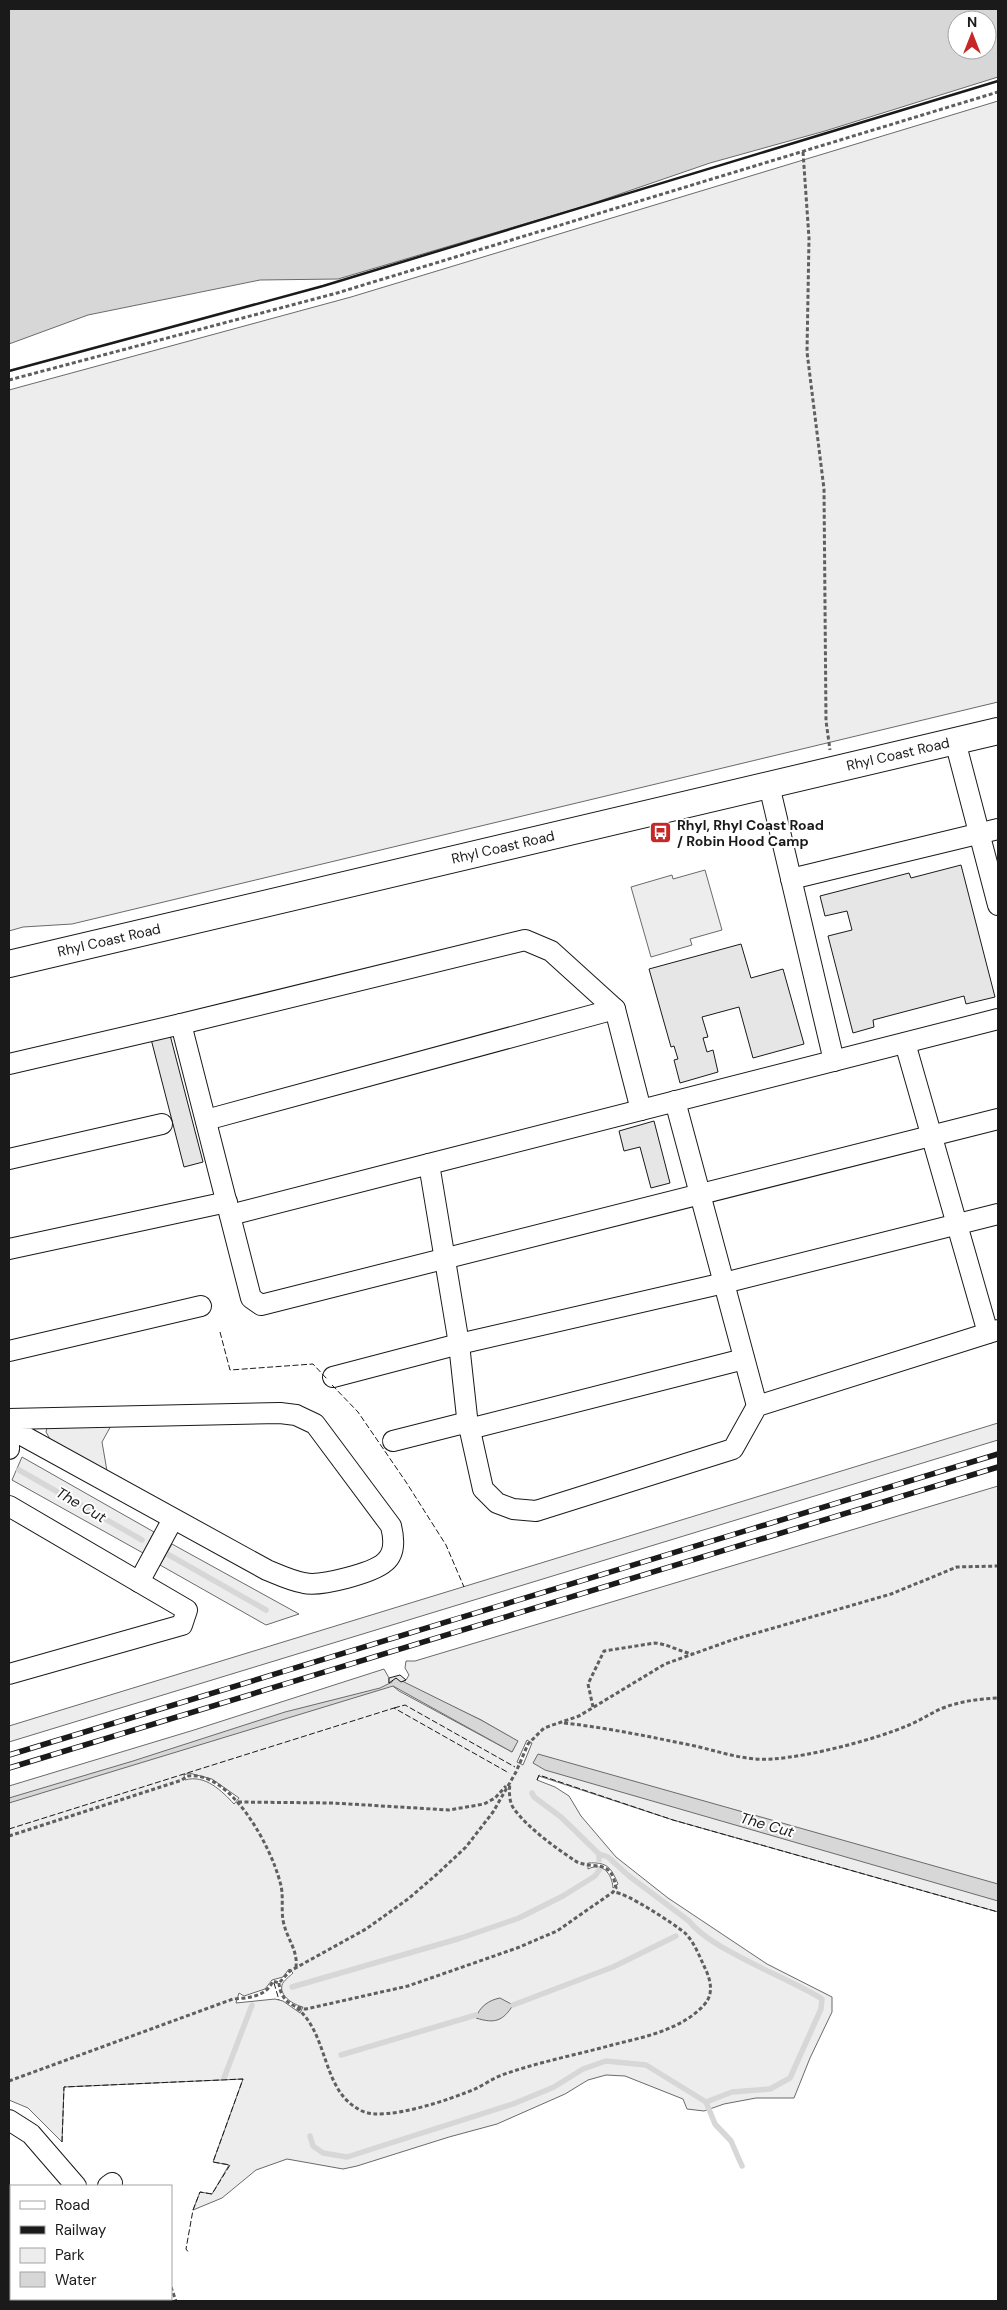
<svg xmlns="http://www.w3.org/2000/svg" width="1007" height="2310" font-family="'DM Sans',sans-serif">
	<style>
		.green { fill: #ededed; stroke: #6a6a6a; fill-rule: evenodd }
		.water { fill: #d7d7d7; stroke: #6a6a6a; fill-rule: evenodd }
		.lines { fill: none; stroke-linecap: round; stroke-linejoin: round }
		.stream { stroke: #d7d7d7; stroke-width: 5.5 }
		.building { fill: #e6e6e6; stroke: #1a1a1a }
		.minor-casing { stroke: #1a1a1a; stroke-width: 22 }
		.major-casing { stroke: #1a1a1a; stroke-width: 28 }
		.path { stroke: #5f5f5f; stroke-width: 3; stroke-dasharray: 4 2.5; stroke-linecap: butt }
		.minor { stroke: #fff; stroke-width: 20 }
		.major { stroke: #fff; stroke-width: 26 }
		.rail-casing { stroke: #1a1a1a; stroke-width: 5.5 }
		.rail { stroke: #fff; stroke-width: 4; stroke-dasharray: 11; stroke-linecap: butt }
		.fence { stroke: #1a1a1a; stroke-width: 1; stroke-dasharray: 6 2.5; stroke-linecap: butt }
		.wall { stroke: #1a1a1a; stroke-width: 2.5 }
		.labels { text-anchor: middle; stroke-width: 4; stroke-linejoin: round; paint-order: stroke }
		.street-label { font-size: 14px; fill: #1a1a1a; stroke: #fff }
		.poi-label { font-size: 14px; font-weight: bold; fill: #1a1a1a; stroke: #fff; text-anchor: start }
		.water-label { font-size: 15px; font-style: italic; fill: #1a1a1a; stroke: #fff }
	</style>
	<rect width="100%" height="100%" fill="#fff"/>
	<!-- green -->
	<g class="green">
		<path d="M 998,101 L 998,702 L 72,924 L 23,927 L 9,931 L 9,390 L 351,297 Z"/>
		<path d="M 705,870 L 722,930 L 690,939 L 692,945 L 651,957 L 631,887 L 672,875 L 673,879 Z"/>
		<path d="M 113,1422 L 102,1442 L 107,1471 L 50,1439 L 46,1432 L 48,1424 Z"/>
		<path d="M 998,1423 L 998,1440 L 9,1742 L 9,1726 Z"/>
		<path d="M 22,1457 L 154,1532 L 143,1553 L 12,1480 Z"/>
		<path d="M 998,1486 L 998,1912 L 673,1820 L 539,1776 L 537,1780 L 555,1787 L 569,1796 L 581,1816 L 616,1857 L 668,1898 L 767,1964 L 832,1997 L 832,2012 L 810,2058 L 794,2098 L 756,2098 L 724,2104 L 704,2111 L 687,2109 L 683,2099 L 625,2076 L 606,2075 L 588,2080 L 565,2094 L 497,2124 L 449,2137 L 357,2166 L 343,2169 L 287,2159 L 256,2170 L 222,2198 L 193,2210 L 200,2192 L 212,2194 L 229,2165 L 213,2162 L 243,2079 L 64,2087 L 62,2142 L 28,2108 L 9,2100 L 9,1786 L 194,1730 L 384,1669 L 389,1678 L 389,1683 L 399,1691 L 512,1752 L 517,1741 L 481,1720 L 401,1682 L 406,1680 L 409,1675 L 405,1668 L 406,1661 L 415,1661 ZM 527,1740 L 532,1743 L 523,1765 L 517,1762 ZM 189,1773 L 212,1779 L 239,1798 L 234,1804 C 222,1791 205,1774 185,1780 L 184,1775 ZM 588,1863 C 607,1862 611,1867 618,1884 L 613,1888 C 612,1873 602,1862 588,1869 ZM 289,1969 L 293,1973 C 290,1976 283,1981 282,1985 C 279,1996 294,2005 303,2007 L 300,2013 L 283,2001 L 275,1999 L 236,2003 L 239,1993 L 244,1996 L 265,1989 L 272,1980 L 283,1977 Z"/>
		<path d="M 172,1544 L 299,1614 L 266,1625 L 160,1565 Z"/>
	</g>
	<!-- water -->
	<g class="water">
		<path d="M 9,9 L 998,9 L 998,77 L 825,131 L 710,163 L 585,206 L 338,279 L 260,280 L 88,315 L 9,344 ZM 957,20 L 987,20 L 987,50 L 957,50 Z"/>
		<path d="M 396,1678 L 481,1720 L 518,1741 L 512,1752 L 393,1686 L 9,1803 L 9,1798 L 133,1761 L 285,1712 L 380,1688 L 392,1682 L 393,1679 Z"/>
		<path d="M 538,1754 L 998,1884 L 998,1901 L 545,1770 L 533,1763 Z"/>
		<path d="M 500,1998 L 513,2005 C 503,2021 495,2024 476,2018 C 479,2007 489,2000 500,1998 Z"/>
	</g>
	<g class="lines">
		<!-- stream -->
		<g class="stream">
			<path d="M 19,1470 L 142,1540"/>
			<path d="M 169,1555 L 266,1610"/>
			<path d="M 532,1793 L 534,1797 L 561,1817 L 599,1854 L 599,1860"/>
			<path d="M 292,1987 L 461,1938 L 519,1918 L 563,1896 L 595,1876 L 600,1869"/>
			<path d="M 513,2005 L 613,1967 L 676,1936"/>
			<path d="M 341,2055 L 476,2015"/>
			<path d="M 224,2078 L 252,2005"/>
			<path d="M 706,2102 L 715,2124 L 731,2141 L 742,2166"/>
			<path d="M 310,2136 L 313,2146 L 323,2153 L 347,2157 L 513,2104 L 554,2087 L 583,2069 L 606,2061 L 646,2065 L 706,2102 L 732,2092 L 770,2089 L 790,2078 L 821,2009 L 822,1999 C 789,1978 711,1950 689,1921 L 629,1876 L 608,1857 L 599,1854"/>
		</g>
	</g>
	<!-- building -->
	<g class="building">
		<path d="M 961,865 L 995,997 L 966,1004 L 964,996 L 873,1020 L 874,1027 L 853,1033 L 828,936 L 852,930 L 847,911 L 825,916 L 820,896 L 909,873 L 911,878 Z"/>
		<path d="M 741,944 L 751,978 L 783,969 L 804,1044 L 753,1058 L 739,1007 L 702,1017 L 708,1037 L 703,1038 L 707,1052 L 713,1050 L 718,1072 L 680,1083 L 674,1060 L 678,1059 L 674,1046 L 671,1047 L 649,969 Z"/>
		<path d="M 170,1035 L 203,1162 L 184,1167 L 151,1039 Z"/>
		<path d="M 654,1121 L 670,1183 L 651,1188 L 640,1147 L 624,1151 L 619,1131 Z"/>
		<path d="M 400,1675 L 406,1680 L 401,1682 L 396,1678 L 389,1683 L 389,1678 Z"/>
	</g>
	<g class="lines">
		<defs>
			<g id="minor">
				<path d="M 955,741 L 998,905"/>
				<path d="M 769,785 L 834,1061"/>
				<path d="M 791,879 L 998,829"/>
				<path d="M 998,1019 L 429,1164 L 459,1344 L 467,1417 L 483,1489 L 497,1503 L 513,1509 L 536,1511 L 733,1449 L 757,1406 L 998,1330"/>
				<path d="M 181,1024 L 251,1298 L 261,1305 L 998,1119"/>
				<path d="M 905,1043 L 988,1333"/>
				<path d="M 9,1064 L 181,1024 L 525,940 L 551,951 L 615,1009 L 641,1110"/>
				<path d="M 675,1101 L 757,1406"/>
				<path d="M 206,1120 L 615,1009"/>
				<path d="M 9,1159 L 162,1124"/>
				<path d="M 230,1215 L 429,1164"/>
				<path d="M 9,1249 L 227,1202"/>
				<path d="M 9,1351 L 201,1306"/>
				<path d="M 333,1377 L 459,1344 L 724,1283 L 998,1214"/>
				<path d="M 9,1419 L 280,1413 L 296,1415 L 315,1424 L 391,1526 C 394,1538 396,1553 385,1562 C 373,1573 320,1587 304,1583 C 292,1581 279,1575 267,1570 L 9,1428"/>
				<path d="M 469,1429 L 744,1359"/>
				<path d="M 9,1437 L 9,1449"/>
				<path d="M 393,1441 L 468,1422"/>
				<path d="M 9,1506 L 187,1610 L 182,1625 L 9,1674"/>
				<path d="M 139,1582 L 173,1519"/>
				<path d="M 9,2120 L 31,2134 L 76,2186"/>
				<path d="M 108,2186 L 112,2183"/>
				<path d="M 65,2301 L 66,2299"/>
			</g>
			<path id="major" d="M 9,964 L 998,731"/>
		</defs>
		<!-- minor casing -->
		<use href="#minor" class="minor-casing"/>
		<!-- major casing -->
		<use href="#major" class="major-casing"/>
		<!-- path -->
		<g class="path">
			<path d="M 803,152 L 809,238 L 807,352 L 824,489 L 826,721 L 830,750"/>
			<path d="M 9,380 L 337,293 L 998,92"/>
			<path d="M 593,1707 L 588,1684 L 604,1651 L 655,1643 C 667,1644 679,1651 692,1654"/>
			<path d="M 564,1723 C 609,1728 651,1737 695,1746 C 721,1752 745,1761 773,1759 C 811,1756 874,1740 909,1725 C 921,1720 931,1713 943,1708 C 961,1701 979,1699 998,1698"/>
			<path d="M 238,1802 L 333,1803 L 449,1810 L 484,1804 L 495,1798 L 506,1786"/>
			<path d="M 9,1836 L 182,1780 L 187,1776 C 231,1770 271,1847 280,1882 C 284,1894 281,1908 283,1920 C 286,1938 298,1949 296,1967"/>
			<path d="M 279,1983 C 280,1999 291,2007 306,2009 L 408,1986 L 517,1948 L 557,1931 L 613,1892 L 616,1888 C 611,1858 596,1870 577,1862 C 556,1848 530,1830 514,1809 C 509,1802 509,1792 510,1783"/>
			<path d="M 297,2008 C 330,2036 321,2092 362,2111 C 386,2122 451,2099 475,2089 C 484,2085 493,2078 502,2075 C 538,2062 576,2055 612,2045 C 644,2037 681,2030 704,2005 C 715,1993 710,1978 704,1966 C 699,1955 694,1942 685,1933 C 674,1924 626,1892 613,1892"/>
			<path d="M 9,2081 L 233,1999 C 248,1998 266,1997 273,1981 L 279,1983 L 290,1971 L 366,1929 L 408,1899 L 436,1875 L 466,1847 L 493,1812 L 516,1772 L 528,1744 L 544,1728 L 579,1716 L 665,1664 L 732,1640 L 891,1594 L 957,1567 L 998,1566"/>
			<path d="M 171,2287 L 176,2301"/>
		</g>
		<!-- minor -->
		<use href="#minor" class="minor"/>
		<!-- major -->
		<use href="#major" class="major"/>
		<defs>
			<g id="rail">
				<path d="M 9,1755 L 998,1454"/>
				<path d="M 9,1768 L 998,1467"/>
			</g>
		</defs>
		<!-- rail casing -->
		<use href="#rail" class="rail-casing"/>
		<!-- rail -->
		<use href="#rail" class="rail"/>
		<!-- fence -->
		<g class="fence">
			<path d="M 220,1332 L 230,1370 L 313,1364 L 327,1379"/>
			<path d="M 332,1385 L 358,1412 L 406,1482 L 446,1545 L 464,1587"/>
			<path d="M 394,1708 L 405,1705 L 515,1767"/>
			<path d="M 537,1780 L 539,1775 L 673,1820 L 998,1912"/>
			<path d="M 9,1829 L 394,1708 L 509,1773"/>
			<path d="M 274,1983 L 279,2000"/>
			<path d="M 62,2142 L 64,2087 L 243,2079 L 213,2162 L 230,2165 L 212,2194 L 200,2192 L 193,2210 L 186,2249 L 189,2253"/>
		</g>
		<!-- wall -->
		<path class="wall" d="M 9,371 L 323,286 L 998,81"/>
	</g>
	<!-- icons -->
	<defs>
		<symbol id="bus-square" viewBox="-11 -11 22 22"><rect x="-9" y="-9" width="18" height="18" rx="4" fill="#c62828" stroke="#fff"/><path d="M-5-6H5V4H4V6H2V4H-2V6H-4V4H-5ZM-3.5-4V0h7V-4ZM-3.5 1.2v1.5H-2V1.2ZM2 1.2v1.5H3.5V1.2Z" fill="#fff"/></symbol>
	</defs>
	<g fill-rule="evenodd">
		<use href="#bus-square" x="648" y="820" width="25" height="25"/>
	</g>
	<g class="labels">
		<!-- street labels -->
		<g class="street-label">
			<text transform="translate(898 754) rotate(-13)" y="5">Rhyl Coast Road</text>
			<text transform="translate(503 847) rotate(-13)" y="5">Rhyl Coast Road</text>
			<text transform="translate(109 940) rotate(-13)" y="5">Rhyl Coast Road</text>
		</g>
		<!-- poi labels -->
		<g class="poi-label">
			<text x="677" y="830">Rhyl, Rhyl Coast Road<tspan x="677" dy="16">/ Robin Hood Camp</tspan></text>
		</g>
		<!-- water labels -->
		<g class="water-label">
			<text transform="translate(81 1505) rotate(30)" y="5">The Cut</text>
			<text transform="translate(767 1825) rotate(16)" y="5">The Cut</text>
		</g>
	</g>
	<!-- border -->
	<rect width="1007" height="2310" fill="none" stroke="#1a1a1a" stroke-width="20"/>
	<!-- legend -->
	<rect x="10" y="2185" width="162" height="115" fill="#ffffff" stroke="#a3a3a3"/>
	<rect x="20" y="2201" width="25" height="8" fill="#ffffff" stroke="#a3a3a3"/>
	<text x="55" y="2210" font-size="15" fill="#1a1a1a">Road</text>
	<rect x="20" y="2226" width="25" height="8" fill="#1a1a1a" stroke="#a3a3a3"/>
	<text x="55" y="2235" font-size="15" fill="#1a1a1a">Railway</text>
	<rect x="20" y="2248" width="25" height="15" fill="#ededed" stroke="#a3a3a3"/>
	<text x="55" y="2260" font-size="15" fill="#1a1a1a">Park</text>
	<rect x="20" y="2272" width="25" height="15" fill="#d7d7d7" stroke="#a3a3a3"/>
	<text x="55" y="2285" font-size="15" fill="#1a1a1a">Water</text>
	<!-- north arrow -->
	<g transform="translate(972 35)"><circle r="24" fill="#ffffff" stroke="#a3a3a3"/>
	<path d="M0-4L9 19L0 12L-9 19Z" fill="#c62828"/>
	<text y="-8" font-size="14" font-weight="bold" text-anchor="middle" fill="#1a1a1a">N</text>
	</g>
</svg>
